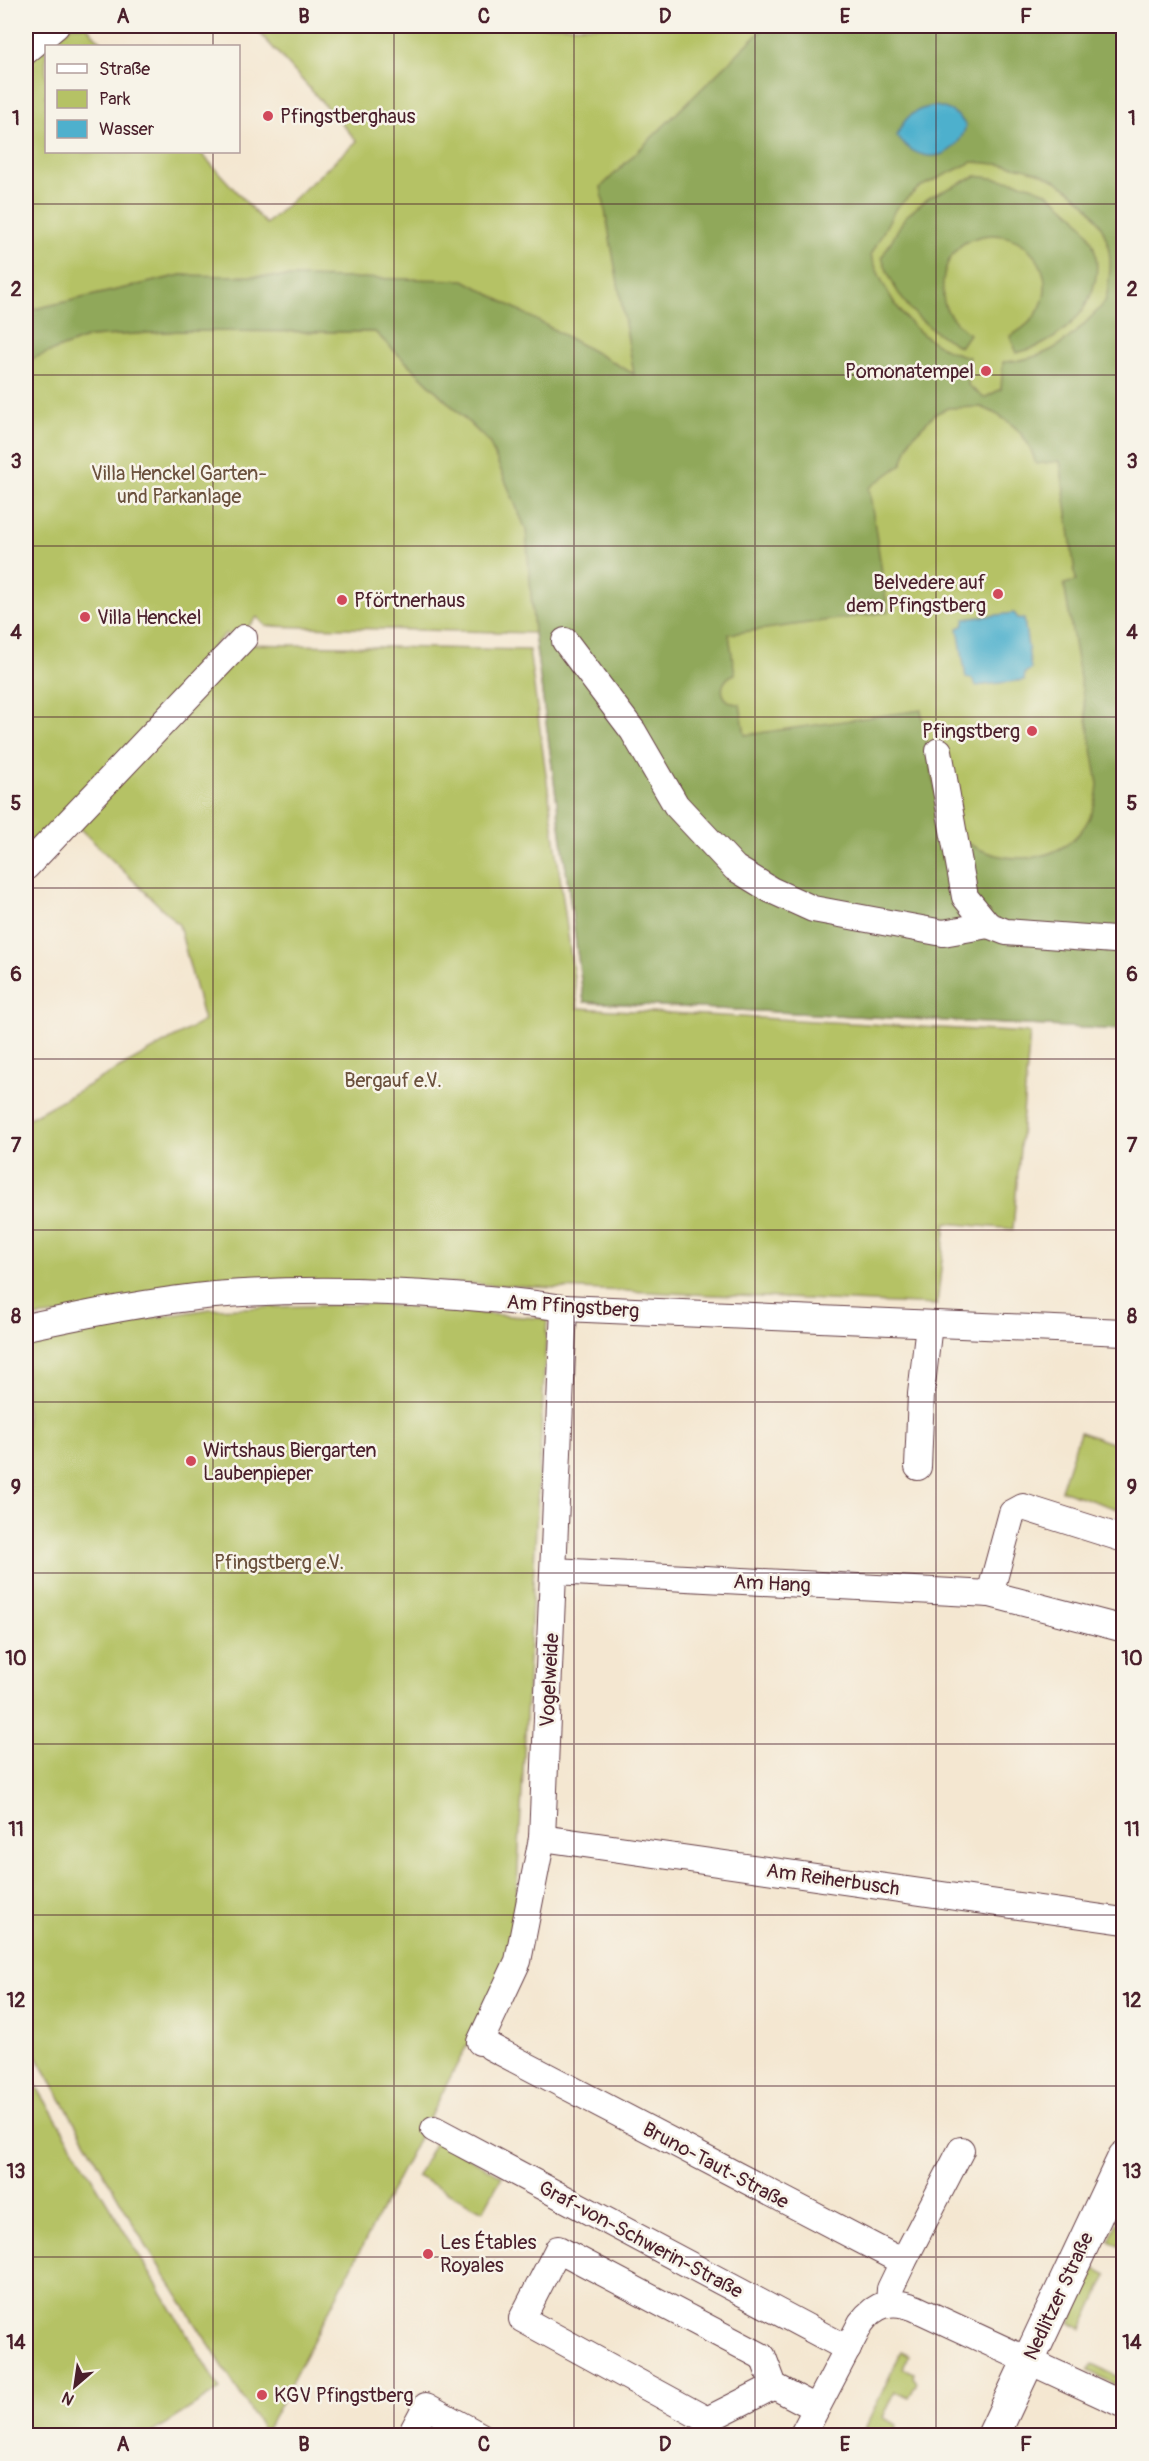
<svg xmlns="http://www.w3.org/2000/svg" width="1149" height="2461" font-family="Pangolin,sans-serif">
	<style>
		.green { fill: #b5c265; stroke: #807048; stroke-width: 1.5 }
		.forest { fill: #90a85a; stroke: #6d6442; stroke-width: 1.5; fill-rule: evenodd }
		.water { fill: #4eb0cd; stroke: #4c687c; stroke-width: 1.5 }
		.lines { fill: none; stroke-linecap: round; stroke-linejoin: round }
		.minor-casing { stroke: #643d44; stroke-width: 28 }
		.major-casing { stroke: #643d44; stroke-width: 34 }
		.minor { stroke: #fff; stroke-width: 26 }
		.major { stroke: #fff; stroke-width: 32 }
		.grid { fill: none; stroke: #4a1f2b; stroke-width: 1.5; stroke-opacity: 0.55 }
		.poi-dot { fill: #d1495b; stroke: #f7f3e8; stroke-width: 2 }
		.labels { text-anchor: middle; stroke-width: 5; stroke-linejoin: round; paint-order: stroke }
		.poi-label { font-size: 20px; fill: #4a1f2b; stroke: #f7f3e8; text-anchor: start }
		.park-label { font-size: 20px; fill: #6a503c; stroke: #f7f3e8 }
		.street-label { font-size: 20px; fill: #4a1f2b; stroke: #f7f3e8 }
		.neatline { fill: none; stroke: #4a1f2b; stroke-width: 2 }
		.grid-label { font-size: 20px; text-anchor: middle; font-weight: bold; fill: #4a1f2b }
	</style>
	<rect width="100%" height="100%" fill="#f7f3e8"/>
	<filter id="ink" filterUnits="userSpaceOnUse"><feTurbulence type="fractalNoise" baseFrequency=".0167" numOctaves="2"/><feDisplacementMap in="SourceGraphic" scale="12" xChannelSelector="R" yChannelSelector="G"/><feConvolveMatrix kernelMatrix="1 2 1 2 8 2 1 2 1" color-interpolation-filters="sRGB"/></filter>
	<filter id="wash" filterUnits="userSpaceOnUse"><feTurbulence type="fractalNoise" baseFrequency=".008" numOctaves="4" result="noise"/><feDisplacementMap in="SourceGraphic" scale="24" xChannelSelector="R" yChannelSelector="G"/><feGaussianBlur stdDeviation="1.35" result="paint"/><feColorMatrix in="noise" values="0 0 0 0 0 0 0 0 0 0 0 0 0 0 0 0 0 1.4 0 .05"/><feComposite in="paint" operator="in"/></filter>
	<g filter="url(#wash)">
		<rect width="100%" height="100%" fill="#f4e7d1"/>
		<!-- green -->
		<g class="green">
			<path d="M 72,26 L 86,26 L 105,46 L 46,46 L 46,152 L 200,152 L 266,224 L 357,141 L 258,31 L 265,26 L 1123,26 L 1123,1030 L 584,1002 L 534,633 L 266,626 L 257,617 L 235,641 L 226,633 L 206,654 L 213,662 L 26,856 L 26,361 L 89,337 L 179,331 L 375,332 L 489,442 L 634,374 L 181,275 L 26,311 L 26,64 Z"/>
			<path d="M 245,644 L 529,650 L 578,1008 L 1030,1033 L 1013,1229 L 946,1223 L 937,1305 L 382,1280 L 26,1318 L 26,1120 L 204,1021 L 179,925 L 74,823 Z"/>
			<path d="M 368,1304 L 547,1319 L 515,1924 L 502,1978 L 265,2433 L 145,2244 L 26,2038 L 26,1338 L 210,1309 Z"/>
			<path d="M 1080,1432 L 1123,1447 L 1123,1511 L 1061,1490 Z"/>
			<path d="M 26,2069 L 220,2389 L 148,2435 L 26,2435 Z"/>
			<path d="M 436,2140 L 502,2176 L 483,2211 L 417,2176 Z"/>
			<path d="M 1123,2209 L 1123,2240 L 1121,2246 L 1109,2241 Z"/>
			<path d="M 1095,2269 L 1107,2275 L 1082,2329 L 1070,2323 Z"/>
			<path d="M 901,2352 L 909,2356 L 904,2368 L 914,2373 L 913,2377 L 917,2382 L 909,2398 L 895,2392 L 883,2418 L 897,2425 L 892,2435 L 862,2435 Z"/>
			<path d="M 1092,2364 L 1123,2379 L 1123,2388 L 1088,2371 Z"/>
		</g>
		<!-- forest -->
		<g class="forest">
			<path d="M 766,26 L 1123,26 L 1124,28 L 1123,1030 L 584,1002 L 534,633 L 526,530 L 489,442 L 375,332 L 179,331 L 89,337 L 26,361 L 26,311 L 181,275 L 464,280 L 634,374 L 601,187 ZM 972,162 C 998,164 1028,165 1052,179 C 1090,199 1116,234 1109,279 C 1108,285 1108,295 1105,301 C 1102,307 1095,313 1090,318 C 1064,346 1042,360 1003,362 L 1001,389 L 984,398 L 968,385 L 969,357 C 918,345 888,302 871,255 L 896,208 L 920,187 ZM 981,407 C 1009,418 1028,434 1036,464 L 1060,461 L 1076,581 L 1064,584 L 1098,784 C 1092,871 990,879 941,820 L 921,710 L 745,735 L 740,704 C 719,704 716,681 735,674 L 729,634 L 888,612 L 869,488 L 902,464 L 911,438 L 935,414 L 948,408 Z"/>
			<path d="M 976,176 C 999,179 1022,181 1043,191 C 1051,194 1059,202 1065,207 C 1119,250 1099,315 1043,344 C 1035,349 1025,350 1017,353 L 1010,336 C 1083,298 1029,210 966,242 C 955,248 946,263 944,275 C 939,305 947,316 969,334 L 960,347 C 920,325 896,301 882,257 L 905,217 L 930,197 Z"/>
		</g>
		<!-- water -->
		<g class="water">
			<path d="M 935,106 C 950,109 958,113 966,126 C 955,162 919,166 897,136 C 904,116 915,109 935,106 Z"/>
			<path d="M 1014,613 L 1018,618 L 1024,619 L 1031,669 L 1025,673 L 1024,680 L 976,686 L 972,679 L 966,678 L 958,628 L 963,626 L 965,619 Z"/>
		</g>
	</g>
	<g filter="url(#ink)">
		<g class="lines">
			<defs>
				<g id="minor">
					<path d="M 26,51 L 56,26"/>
					<path d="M 565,641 L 633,731 L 676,805 L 735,868 L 771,890 L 813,909 L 943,933 L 988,925"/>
					<path d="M 939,751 L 965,897 L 988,925 L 1006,932 L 1114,940 L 1124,937"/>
					<path d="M 26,867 L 244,638"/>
					<path d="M 26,1327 C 87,1314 151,1301 214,1295 C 325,1286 453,1292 564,1308 L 1124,1332"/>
					<path d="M 918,1467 L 921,1394 L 929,1324"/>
					<path d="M 554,1571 L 990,1594 L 1124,1629"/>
					<path d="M 990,1594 L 1012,1513 L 1023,1507 L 1124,1539"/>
					<path d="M 542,1838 L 1124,1921"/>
					<path d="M 480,2042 L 518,1961 L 542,1838 L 564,1308"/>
					<path d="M 491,2047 L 903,2262 L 890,2289 L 889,2303"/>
					<path d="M 434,2129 L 848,2349"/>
					<path d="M 903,2262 L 961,2150"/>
					<path d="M 774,2386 L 707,2420 L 522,2319 L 558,2249 L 763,2357 L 774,2386 L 816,2408"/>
					<path d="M 410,2436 L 426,2406 L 481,2436"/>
					<path d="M 802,2436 L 861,2323 C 876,2303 892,2299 915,2308 L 1124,2405"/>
				</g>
				<path id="major" d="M 993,2436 L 1124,2157"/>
			</defs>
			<!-- minor casing -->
			<use href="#minor" class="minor-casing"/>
			<!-- major casing -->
			<use href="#major" class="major-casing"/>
			<!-- minor -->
			<use href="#minor" class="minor"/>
			<!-- major -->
			<use href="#major" class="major"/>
		</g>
	</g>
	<!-- grid -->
	<path class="grid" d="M 213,26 L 213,46M 394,26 L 394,2436M 574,26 L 574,2436M 755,26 L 755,2436M 936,26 L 936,2436M 213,152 L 213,2436M 26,204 L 1124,204M 26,375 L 1124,375M 26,546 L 1124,546M 26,717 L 1124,717M 26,888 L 1124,888M 26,1059 L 1124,1059M 26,1230 L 1124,1230M 26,1402 L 1124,1402M 26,1573 L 1124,1573M 26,1744 L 1124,1744M 26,1915 L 1124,1915M 26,2086 L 1124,2086M 26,2257 L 1124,2257"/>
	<!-- markers -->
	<g class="poi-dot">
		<circle cx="268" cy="116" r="6"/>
		<circle cx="986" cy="371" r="6"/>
		<circle cx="998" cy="594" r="6"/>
		<circle cx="342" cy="600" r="6"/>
		<circle cx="85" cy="617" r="6"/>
		<circle cx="1032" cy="731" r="6"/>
		<circle cx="191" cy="1461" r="6"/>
		<circle cx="428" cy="2254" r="6"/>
		<circle cx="262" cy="2395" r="6"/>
	</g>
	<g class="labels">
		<!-- poi labels -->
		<g class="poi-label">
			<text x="280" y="123">Pfingstberghaus</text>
			<text x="974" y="378" text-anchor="end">Pomonatempel</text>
			<text x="986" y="589" text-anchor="end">Belvedere auf<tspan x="986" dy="23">dem Pfingstberg</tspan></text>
			<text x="354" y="607">Pförtnerhaus</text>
			<text x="97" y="624">Villa Henckel</text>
			<text x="1020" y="738" text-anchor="end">Pfingstberg</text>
			<text x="203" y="1457">Wirtshaus Biergarten<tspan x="203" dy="23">Laubenpieper</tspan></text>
			<text x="440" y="2249">Les Étables<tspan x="440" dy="23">Royales</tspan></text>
			<text x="274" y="2402">KGV Pfingstberg</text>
		</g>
		<!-- park labels -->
		<g class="park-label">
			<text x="179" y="480">Villa Henckel Garten-<tspan x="179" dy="23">und Parkanlage</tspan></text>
			<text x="393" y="1087">Bergauf e.V.</text>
			<text x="279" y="1569">Pfingstberg e.V.</text>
		</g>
		<!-- street labels -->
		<g class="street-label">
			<text transform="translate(573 1306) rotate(4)" y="7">Am Pfingstberg</text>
			<text transform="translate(772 1583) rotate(3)" y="7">Am Hang</text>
			<text transform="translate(549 1680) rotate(-87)" y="7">Vogelweide</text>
			<text transform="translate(833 1879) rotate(8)" y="7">Am Reiherbusch</text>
			<text transform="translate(716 2165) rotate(28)" y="7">Bruno-Taut-Straße</text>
			<text transform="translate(641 2239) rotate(28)" y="7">Graf-von-Schwerin-Straße</text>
			<text transform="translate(1058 2296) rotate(-65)" y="7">Nedlitzer Straße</text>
		</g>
	</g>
	<!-- margin -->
	<rect width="1149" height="2461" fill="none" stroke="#f7f3e8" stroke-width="66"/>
	<!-- legend -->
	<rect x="45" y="45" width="195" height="108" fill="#f7f3e8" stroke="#b29e9c" stroke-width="1.5"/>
	<rect x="57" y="64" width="30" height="9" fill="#ffffff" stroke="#b29e9c" stroke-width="1.5"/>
	<text x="99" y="75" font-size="18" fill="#4a1f2b">Straße</text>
	<rect x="57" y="90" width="30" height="18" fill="#b5c265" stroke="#b29e9c" stroke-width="1.5"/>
	<text x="99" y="105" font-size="18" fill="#4a1f2b">Park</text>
	<rect x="57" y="120" width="30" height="18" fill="#4eb0cd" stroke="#b29e9c" stroke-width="1.5"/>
	<text x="99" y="135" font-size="18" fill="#4a1f2b">Wasser</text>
	<!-- north arrow -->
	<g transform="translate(75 2386) rotate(209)" stroke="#f7f3e8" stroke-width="4.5" paint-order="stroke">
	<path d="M0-4.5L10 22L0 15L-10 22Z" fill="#4a1f2b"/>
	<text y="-9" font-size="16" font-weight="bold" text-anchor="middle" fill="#4a1f2b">N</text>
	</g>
	<rect x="33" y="33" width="1083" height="2395" class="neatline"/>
	<g class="grid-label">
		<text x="123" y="23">A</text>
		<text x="304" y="23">B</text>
		<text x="484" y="23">C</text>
		<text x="665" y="23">D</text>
		<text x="845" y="23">E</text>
		<text x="1026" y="23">F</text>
		<text x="16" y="125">1</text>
		<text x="1132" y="125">1</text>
		<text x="16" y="296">2</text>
		<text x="1132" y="296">2</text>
		<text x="16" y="468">3</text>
		<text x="1132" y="468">3</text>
		<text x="16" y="639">4</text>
		<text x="1132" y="639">4</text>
		<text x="16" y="810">5</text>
		<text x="1132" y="810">5</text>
		<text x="16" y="981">6</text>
		<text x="1132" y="981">6</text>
		<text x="16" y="1152">7</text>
		<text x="1132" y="1152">7</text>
		<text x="16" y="1323">8</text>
		<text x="1132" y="1323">8</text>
		<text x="16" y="1494">9</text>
		<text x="1132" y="1494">9</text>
		<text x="16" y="1665">10</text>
		<text x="1132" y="1665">10</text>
		<text x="16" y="1836">11</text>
		<text x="1132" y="1836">11</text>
		<text x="16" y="2007">12</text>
		<text x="1132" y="2007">12</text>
		<text x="16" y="2178">13</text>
		<text x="1132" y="2178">13</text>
		<text x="16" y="2349">14</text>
		<text x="1132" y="2349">14</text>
		<text x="123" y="2451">A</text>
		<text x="304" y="2451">B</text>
		<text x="484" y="2451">C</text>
		<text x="665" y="2451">D</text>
		<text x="845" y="2451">E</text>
		<text x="1026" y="2451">F</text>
	</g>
</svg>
